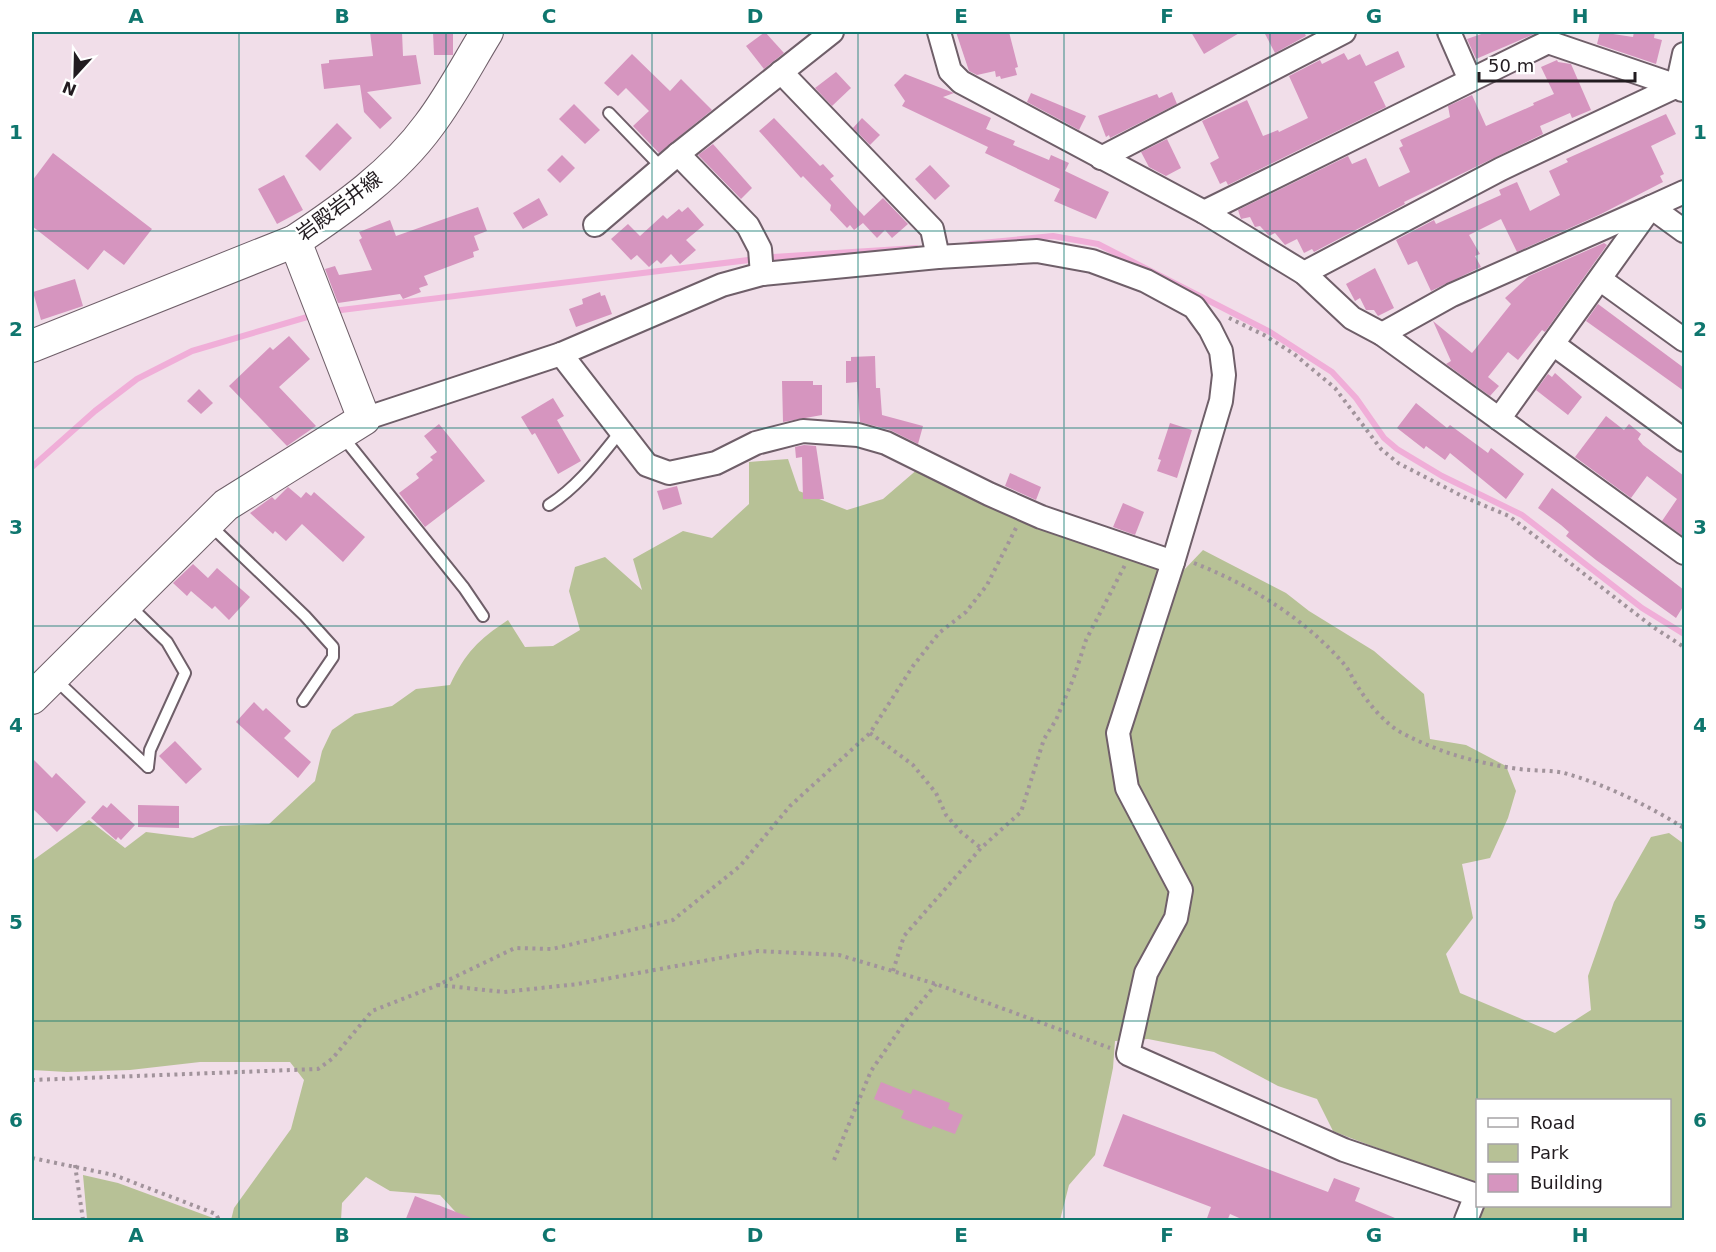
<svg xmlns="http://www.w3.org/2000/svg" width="1716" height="1252" font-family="'DejaVu Sans','Noto Sans JP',sans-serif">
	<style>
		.green { fill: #b7c196 }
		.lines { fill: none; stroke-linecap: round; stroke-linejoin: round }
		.stream { stroke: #f0aed8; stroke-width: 6 }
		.building { fill: #d695bf }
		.lane-casing { stroke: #6f5f69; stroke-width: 14 }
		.street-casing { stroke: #6f5f69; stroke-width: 26 }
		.secondary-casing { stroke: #6f5f69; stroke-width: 34 }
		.path { stroke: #a1939b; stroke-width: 4; stroke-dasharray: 3 4.5; stroke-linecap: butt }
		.lane { stroke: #fff; stroke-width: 10 }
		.street { stroke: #fff; stroke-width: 22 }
		.secondary { stroke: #fff; stroke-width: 32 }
		.grid { fill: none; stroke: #0f766e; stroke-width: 1.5; stroke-opacity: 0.55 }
		.labels { text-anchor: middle; stroke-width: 4.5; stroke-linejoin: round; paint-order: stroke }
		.street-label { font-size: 20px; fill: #221c20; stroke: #fff }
		.neatline { fill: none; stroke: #0f766e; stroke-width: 2 }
		.grid-label { font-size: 20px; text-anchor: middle; font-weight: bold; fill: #0f766e }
	</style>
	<rect width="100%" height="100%" fill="#f1dee9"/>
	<!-- green -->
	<g class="green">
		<path d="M 788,459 L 799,491 L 847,510 L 883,499 L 919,468 L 1122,550 L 1183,571 L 1203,550 L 1286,593 L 1309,611 L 1374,651 L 1424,694 L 1430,739 L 1466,745 L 1506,766 L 1516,791 L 1508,818 L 1490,858 L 1462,864 L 1473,918 L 1446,954 L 1460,993 L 1555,1033 L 1591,1010 L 1588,976 L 1614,902 L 1651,837 L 1669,833 L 1684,844 L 1684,1220 L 1477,1220 L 1484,1206 L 1670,1206 L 1670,1100 L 1478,1100 L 1477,1191 C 1432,1165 1382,1151 1333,1131 L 1317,1099 L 1278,1086 L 1214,1052 L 1148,1039 L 1115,1041 L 1113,1068 L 1095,1155 L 1069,1185 L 1060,1220 L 463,1220 L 440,1195 L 390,1191 L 366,1177 L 342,1203 L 341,1220 L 231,1220 L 234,1208 L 291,1129 L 304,1080 L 290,1062 L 200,1062 L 130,1070 L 67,1072 L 32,1070 L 32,861 L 89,820 L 125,848 L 146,832 L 193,838 L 220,826 L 269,824 L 315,781 L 322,751 L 332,730 L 355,714 L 392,706 L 416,689 L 450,685 C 466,652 478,640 508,620 L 525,647 L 553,646 L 580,630 L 569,591 L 575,567 L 605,557 L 642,590 L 633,559 L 683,531 L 712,538 L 749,504 L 749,462 Z"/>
		<path d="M 83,1175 L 118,1183 L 213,1218 L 87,1219 Z"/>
	</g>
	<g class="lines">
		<!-- stream -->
		<g class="stream">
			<path d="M 971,244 L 1053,236 L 1098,244 L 1270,332 L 1332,372 L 1356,398 L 1384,438 L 1397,449 L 1442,476 L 1522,515 L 1642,608 L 1684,634"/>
			<path d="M 333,311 L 773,257 L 916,248"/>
			<path d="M 32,467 L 95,411 L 137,379 L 192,351 L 314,315"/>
		</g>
	</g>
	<!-- building -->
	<g class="building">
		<path d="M 370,32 L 402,32 L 403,56 L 416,55 L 421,84 L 367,92 L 392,118 L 380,129 L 364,112 L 360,85 L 324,89 L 321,64 L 329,63 L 329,60 L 373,56 Z"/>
		<path d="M 433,32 L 453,32 L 453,55 L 434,55 Z"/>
		<path d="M 765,32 L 784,53 L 764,69 L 746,46 Z"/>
		<path d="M 956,32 L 1009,32 L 1018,67 L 1015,68 L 1017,75 L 1001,79 L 1000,76 L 996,77 L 995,71 L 977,75 L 969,71 Z"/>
		<path d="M 1191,32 L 1241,32 L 1204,54 Z"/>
		<path d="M 1264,32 L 1304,32 L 1306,36 L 1275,53 Z"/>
		<path d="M 1487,32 L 1539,32 L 1476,59 L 1467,39 Z"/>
		<path d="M 1600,32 L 1633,37 L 1634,32 L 1655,32 L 1654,38 L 1662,40 L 1656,64 L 1597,44 Z"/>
		<path d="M 1398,51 L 1405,67 L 1374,82 L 1386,107 L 1228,185 L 1226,181 L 1220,184 L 1210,163 L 1219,158 L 1202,121 L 1247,100 L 1263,136 L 1278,130 L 1279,132 L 1308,118 L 1289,76 L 1320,60 L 1322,64 L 1344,53 L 1348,60 L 1360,54 L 1366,66 Z"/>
		<path d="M 632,54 L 670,91 L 681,79 L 712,110 L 659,153 L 633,126 L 649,111 L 626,88 L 618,96 L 604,83 Z"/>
		<path d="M 1557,60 L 1558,62 L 1571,64 L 1591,110 L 1572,118 L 1570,113 L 1540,126 L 1543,134 L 1404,202 L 1405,204 L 1314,252 L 1312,249 L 1304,253 L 1297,239 L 1285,245 L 1275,233 L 1269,236 L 1260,226 L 1255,227 L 1250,217 L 1241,219 L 1238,210 L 1348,156 L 1352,164 L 1366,158 L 1379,187 L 1410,172 L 1399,148 L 1403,146 L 1400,140 L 1450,117 L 1448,106 L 1472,95 L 1486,126 L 1534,105 L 1533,103 L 1554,94 L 1541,67 Z"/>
		<path d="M 836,72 L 851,88 L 832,106 L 815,88 Z"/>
		<path d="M 905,74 L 954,93 L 943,97 L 991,118 L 986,129 L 1015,141 L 1013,145 L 1049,160 L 1051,155 L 1069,163 L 1065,171 L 1109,192 L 1096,219 L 1054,201 L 1060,189 L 985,153 L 988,147 L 902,106 L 905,101 L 894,85 Z"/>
		<path d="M 1172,92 L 1177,104 L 1110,138 L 1109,135 L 1106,137 L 1098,116 L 1157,94 L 1159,98 Z"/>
		<path d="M 1031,93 L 1086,116 L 1079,130 L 1027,102 Z"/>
		<path d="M 574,104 L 600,130 L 585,144 L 559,119 Z"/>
		<path d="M 1666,114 L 1676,134 L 1651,146 L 1664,174 L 1660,176 L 1663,182 L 1601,214 L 1517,252 L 1501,219 L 1469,235 L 1480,254 L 1475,256 L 1481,267 L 1431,291 L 1417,261 L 1408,265 L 1396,240 L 1434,220 L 1436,224 L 1501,195 L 1499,190 L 1517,182 L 1530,211 L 1560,195 L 1549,171 L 1568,162 L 1566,159 Z"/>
		<path d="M 774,118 L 820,166 L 823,164 L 834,176 L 830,179 L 864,216 L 883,198 L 908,224 L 892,238 L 885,230 L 877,238 L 863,223 L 854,230 L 850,225 L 847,228 L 830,210 L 831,205 L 803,176 L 801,178 L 759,131 Z"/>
		<path d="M 862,118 L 880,135 L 870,145 L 853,128 Z"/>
		<path d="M 337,123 L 352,138 L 320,171 L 305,156 Z"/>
		<path d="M 1167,139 L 1181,168 L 1166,176 L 1149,167 L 1141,152 Z"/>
		<path d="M 713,144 L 752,188 L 741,199 L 698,155 Z"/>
		<path d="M 53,153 L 152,229 L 124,265 L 104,250 L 88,270 L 32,226 L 32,181 Z"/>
		<path d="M 562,155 L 575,168 L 560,183 L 547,170 Z"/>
		<path d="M 930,165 L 950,186 L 935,200 L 915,179 Z"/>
		<path d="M 284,175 L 303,210 L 277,224 L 258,189 Z"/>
		<path d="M 539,198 L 548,215 L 523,229 L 513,213 Z"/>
		<path d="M 478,207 L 487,231 L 474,236 L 479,250 L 473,252 L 474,257 L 424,276 L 428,285 L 419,288 L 421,292 L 403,299 L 400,294 L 338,303 L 325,269 L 335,266 L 339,275 L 372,270 L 359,240 L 362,238 L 359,232 L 390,220 L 396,236 Z"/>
		<path d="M 688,207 L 704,225 L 686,240 L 696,250 L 680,264 L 671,254 L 661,264 L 657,260 L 649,267 L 637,255 L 631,260 L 611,239 L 628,224 L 640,236 L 663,215 L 667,219 L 679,209 L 682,212 Z"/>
		<path d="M 1604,243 L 1607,245 L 1545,332 L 1542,330 L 1518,360 L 1508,352 L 1488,377 L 1499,386 L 1490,396 L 1446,364 L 1451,361 L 1433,321 L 1472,353 L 1511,304 L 1505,298 L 1529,276 Z"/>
		<path d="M 1375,268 L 1394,308 L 1378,316 L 1374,310 L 1366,310 L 1360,298 L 1355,301 L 1346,284 Z"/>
		<path d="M 75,279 L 83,306 L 41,320 L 33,292 Z"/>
		<path d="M 600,292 L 601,296 L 605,295 L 612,314 L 576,327 L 569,309 L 583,304 L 582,299 Z"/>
		<path d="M 1598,304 L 1684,368 L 1684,391 L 1586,321 Z"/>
		<path d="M 289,336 L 310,359 L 279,387 L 316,426 L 287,446 L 229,386 L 270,347 L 273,350 Z"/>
		<path d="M 875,356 L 876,388 L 880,388 L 882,415 L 923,426 L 918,444 L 890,430 L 860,422 L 857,382 L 846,383 L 846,361 L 851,361 L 851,357 Z"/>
		<path d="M 1555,373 L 1582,397 L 1568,415 L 1536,390 L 1548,374 L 1552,377 Z"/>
		<path d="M 782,381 L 813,381 L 813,385 L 822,385 L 822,415 L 783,422 Z"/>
		<path d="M 199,389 L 213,403 L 201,414 L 187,401 Z"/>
		<path d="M 553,398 L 564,416 L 557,420 L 581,461 L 558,474 L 535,433 L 532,435 L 521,417 Z"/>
		<path d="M 1416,403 L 1447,428 L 1450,425 L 1488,453 L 1491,448 L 1524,474 L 1506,499 L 1450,453 L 1445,460 L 1426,446 L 1424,449 L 1397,428 Z"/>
		<path d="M 1606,416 L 1624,430 L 1629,424 L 1641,434 L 1638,439 L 1643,445 L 1684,476 L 1684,537 L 1662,521 L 1677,499 L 1647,476 L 1631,498 L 1575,457 Z"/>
		<path d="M 1170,423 L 1192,430 L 1177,478 L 1157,471 L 1161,460 L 1158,459 Z"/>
		<path d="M 439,424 L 485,481 L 425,527 L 399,493 L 419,478 L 416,474 L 433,460 L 430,457 L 437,452 L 424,436 Z"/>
		<path d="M 804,445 L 816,446 L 824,499 L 803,499 L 802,457 L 796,458 L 795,447 Z"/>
		<path d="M 1010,473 L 1041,487 L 1036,500 L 1005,486 Z"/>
		<path d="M 677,486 L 682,504 L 663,510 L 657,491 Z"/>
		<path d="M 288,487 L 301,498 L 306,492 L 311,496 L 314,492 L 365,537 L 343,562 L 302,524 L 286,541 L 275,531 L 273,534 L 250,513 L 272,497 L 275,500 Z"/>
		<path d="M 1552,488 L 1684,590 L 1684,605 L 1676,618 L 1596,560 L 1566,536 L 1569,532 L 1561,525 L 1538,508 Z"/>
		<path d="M 1123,503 L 1144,512 L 1135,535 L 1113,527 Z"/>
		<path d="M 193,564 L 208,578 L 217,568 L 250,597 L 229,620 L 215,606 L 212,609 L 191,591 L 187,596 L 173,583 Z"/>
		<path d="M 254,702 L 263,711 L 266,708 L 291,731 L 284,738 L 311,762 L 298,778 L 236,722 Z"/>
		<path d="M 175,741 L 202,769 L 186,784 L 159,756 Z"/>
		<path d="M 32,758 L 52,778 L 56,773 L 86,802 L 57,832 L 32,808 Z"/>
		<path d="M 111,803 L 135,825 L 121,840 L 118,837 L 116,840 L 91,818 L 103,805 L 107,808 Z"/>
		<path d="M 138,805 L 179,806 L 179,828 L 138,827 Z"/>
		<path d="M 881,1082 L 911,1094 L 913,1089 L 950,1103 L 948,1109 L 963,1115 L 955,1134 L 933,1126 L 931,1129 L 901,1118 L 904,1111 L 874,1099 Z"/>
		<path d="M 1123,1114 L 1328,1192 L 1334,1178 L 1360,1188 L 1355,1201 L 1402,1221 L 1246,1221 L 1230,1214 L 1227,1221 L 1206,1221 L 1211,1207 L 1103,1166 Z"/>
		<path d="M 415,1196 L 474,1219 L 473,1221 L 405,1221 Z"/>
	</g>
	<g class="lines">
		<defs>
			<g id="lane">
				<path d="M 609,113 L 662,168"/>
				<path d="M 343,437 L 464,588 L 483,616"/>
				<path d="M 549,505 C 579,486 599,458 621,431"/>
				<path d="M 210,525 L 305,616 L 333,647 L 333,657 L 303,701"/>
				<path d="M 130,606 L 167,642 L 185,673 L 150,750 L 148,767"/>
				<path d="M 55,679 L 148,767"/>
			</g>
			<g id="street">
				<path d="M 939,32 L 950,71 L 961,82 L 1204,212 L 1304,273 L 1352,318 L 1382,334 L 1684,553"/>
				<path d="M 1449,32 L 1470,80"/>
				<path d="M 781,72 L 932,229 L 938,257"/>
				<path d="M 678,154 L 748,226 L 760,249 L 762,274"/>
				<path d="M 1101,158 L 1344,32"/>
				<path d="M 1204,212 L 1548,42 L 1677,86 L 1684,54"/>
				<path d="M 595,225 L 678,154 L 832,32"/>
				<path d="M 1304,273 L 1501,169 L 1677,86 L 1682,90"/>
				<path d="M 1601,280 L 1684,340"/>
				<path d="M 1382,334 L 1452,295 L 1651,207 L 1684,231"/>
				<path d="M 1553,344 L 1684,440"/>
				<path d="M 561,354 L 647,465 L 669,473 L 716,463 L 756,443 L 803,431 L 858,435 L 886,443 L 989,494 L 1041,517 L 1173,562"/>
				<path d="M 364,419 L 561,354 L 722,285 L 762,274 L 938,257 L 1037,251 L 1092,261 L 1146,281 L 1194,307 L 1210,329 L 1221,351 L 1224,375 L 1221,401 L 1173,562 L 1118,733 L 1127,788 L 1181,890 L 1176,918 L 1146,973 L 1128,1054 L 1344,1150 L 1476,1195 L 1466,1220"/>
				<path d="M 1499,419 L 1651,207 L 1684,192"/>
			</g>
			<g id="secondary">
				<path d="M 32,346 L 295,241 C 343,209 394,173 429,125 C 451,96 468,63 487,32"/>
				<path d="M 32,698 L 226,505 L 364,419 L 295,241"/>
			</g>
		</defs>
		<!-- lane casing -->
		<use href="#lane" class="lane-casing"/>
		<!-- street casing -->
		<use href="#street" class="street-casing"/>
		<!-- secondary casing -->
		<use href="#secondary" class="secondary-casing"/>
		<!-- path -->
		<g class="path">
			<path d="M 1229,318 L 1264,335 L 1294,354 L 1335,388 L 1381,449 L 1398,463 L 1464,497 L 1509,516 L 1653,627 L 1684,647"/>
			<path d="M 1016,528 L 987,585 L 966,612 L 939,633 L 913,666 L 870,733 L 790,806 L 740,866 L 673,920 L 552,949 L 515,948 L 438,985 L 504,992 L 578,984 L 758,951 L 839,955 L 936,984 L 1110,1048"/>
			<path d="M 1194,563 C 1250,585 1304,618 1344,664 C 1350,671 1353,680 1358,687 C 1368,703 1385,724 1402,733 C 1440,753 1477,763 1519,769 C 1534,771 1550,770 1564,773 C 1605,784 1649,806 1684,828"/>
			<path d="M 870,733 L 913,765 L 936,793 L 946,815 L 961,832 L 981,848"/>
			<path d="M 893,971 L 904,936 L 981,848 L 1021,812 L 1044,739 L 1056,720 L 1074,677 L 1086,640 L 1125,565"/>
			<path d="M 32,1080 L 318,1069 L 332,1059 L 372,1011 L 438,985"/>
			<path d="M 32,1158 L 114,1175 L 216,1214 L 219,1220"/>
			<path d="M 834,1160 L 871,1071 L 907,1019 L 936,984"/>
			<path d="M 75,1165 L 83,1220"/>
		</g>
		<!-- lane -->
		<use href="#lane" class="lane"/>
		<!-- street -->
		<use href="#street" class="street"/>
		<!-- secondary -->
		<use href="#secondary" class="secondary"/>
	</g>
	<!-- grid -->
	<path class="grid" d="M 239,32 L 239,1220M 446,32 L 446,1220M 652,32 L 652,1220M 858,32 L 858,1220M 1064,32 L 1064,1220M 1270,32 L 1270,1220M 1477,32 L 1477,1220M 32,231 L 1684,231M 32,428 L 1684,428M 32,626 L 1684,626M 32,824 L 1684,824M 32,1021 L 1684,1021"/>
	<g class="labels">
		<!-- street labels -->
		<g class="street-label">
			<text transform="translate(339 206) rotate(-37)" y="7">岩殿岩井線</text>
		</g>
	</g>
	<!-- border -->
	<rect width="1716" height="1252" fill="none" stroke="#ffffff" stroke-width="66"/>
	<!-- legend -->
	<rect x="1476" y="1099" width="195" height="108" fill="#ffffff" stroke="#a7a4a6" stroke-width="1.5"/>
	<rect x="1488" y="1118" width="30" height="9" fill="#ffffff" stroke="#a7a4a6" stroke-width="1.5"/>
	<text x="1530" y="1129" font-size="18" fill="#221c20">Road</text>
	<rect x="1488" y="1144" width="30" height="18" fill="#b7c196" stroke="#a7a4a6" stroke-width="1.5"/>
	<text x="1530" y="1159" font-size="18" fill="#221c20">Park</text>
	<rect x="1488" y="1174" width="30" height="18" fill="#d695bf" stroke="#a7a4a6" stroke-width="1.5"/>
	<text x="1530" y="1189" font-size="18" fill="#221c20">Building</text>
	<!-- north arrow -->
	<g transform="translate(75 75) rotate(202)" stroke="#ffffff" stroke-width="4.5" paint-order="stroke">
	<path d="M0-4.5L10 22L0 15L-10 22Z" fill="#221c20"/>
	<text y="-9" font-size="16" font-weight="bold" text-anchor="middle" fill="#221c20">N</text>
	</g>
	<!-- scale -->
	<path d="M1479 72v9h156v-9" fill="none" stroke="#221c20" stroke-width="3"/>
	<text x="1488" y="72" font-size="18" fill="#221c20" stroke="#ffffff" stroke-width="4.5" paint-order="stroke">50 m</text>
	<rect x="33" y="33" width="1650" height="1186" class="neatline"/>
	<g class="grid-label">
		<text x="136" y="23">A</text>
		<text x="342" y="23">B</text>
		<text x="549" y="23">C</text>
		<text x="755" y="23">D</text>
		<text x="961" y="23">E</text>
		<text x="1167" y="23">F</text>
		<text x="1374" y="23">G</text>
		<text x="1580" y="23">H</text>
		<text x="16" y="139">1</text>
		<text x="1700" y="139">1</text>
		<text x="16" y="336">2</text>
		<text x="1700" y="336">2</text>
		<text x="16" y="534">3</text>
		<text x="1700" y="534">3</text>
		<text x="16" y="732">4</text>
		<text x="1700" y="732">4</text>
		<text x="16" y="929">5</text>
		<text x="1700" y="929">5</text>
		<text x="16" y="1127">6</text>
		<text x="1700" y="1127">6</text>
		<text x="136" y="1242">A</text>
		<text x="342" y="1242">B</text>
		<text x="549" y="1242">C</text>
		<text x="755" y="1242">D</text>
		<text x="961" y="1242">E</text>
		<text x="1167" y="1242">F</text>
		<text x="1374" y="1242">G</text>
		<text x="1580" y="1242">H</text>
	</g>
</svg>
